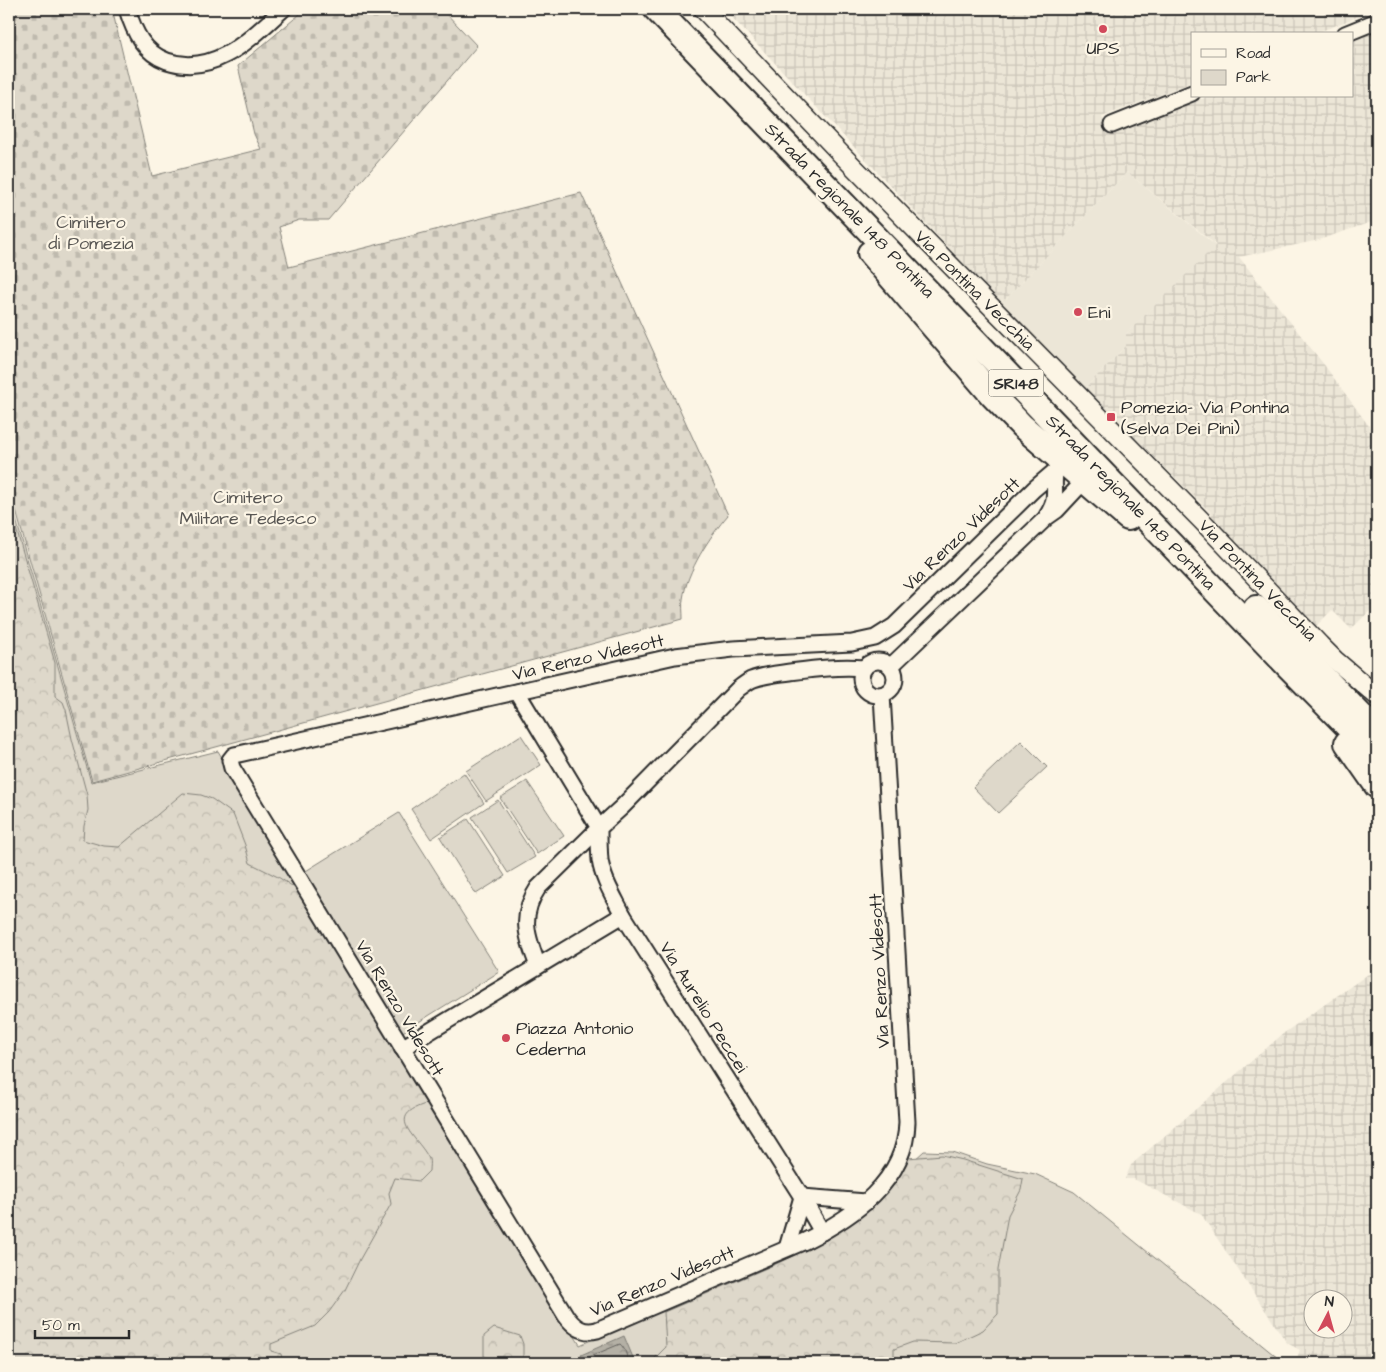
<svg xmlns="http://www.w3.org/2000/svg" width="1386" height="1372" font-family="'Architects Daughter',sans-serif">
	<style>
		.built { fill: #ece6d7 }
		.industrial { fill: url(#industrial-grid); fill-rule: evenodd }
		.green { fill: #ded8ca; stroke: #84827a }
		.forest { fill: url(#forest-crowns); stroke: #84827a }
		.cemetery { fill: url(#cemetery-stones); stroke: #84827a }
		.water { fill: url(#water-ripples); stroke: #7d7b74 }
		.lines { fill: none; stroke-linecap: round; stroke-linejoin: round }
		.shore { stroke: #62605c; stroke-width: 1 }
		.minor-casing { stroke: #2b2b2b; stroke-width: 19 }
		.tertiary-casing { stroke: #2b2b2b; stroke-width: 21 }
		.trunk-casing { stroke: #2b2b2b; stroke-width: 28 }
		.minor { stroke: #fcf5e5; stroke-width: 15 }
		.tertiary { stroke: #fcf5e5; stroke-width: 18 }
		.trunk { stroke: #fcf5e5; stroke-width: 24 }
		.poi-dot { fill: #d1495b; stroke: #fcf5e5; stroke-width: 2 }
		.labels { text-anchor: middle; stroke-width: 4.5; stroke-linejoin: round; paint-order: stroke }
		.shield { fill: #fcf5e5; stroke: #6a6863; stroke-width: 1 }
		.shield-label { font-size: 16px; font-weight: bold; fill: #2b2b2b }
		.poi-label { font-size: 18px; fill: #2b2b2b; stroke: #fcf5e5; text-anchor: start }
		.street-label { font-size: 18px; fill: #2b2b2b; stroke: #fcf5e5 }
		.park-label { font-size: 18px; fill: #585653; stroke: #fcf5e5 }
	</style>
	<defs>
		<pattern id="industrial-grid" width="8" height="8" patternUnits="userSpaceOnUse" patternTransform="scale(1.25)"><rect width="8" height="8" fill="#ece6d7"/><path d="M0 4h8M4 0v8" fill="none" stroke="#cbc5b9"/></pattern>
		<pattern id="forest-crowns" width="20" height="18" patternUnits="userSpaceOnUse" patternTransform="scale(1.25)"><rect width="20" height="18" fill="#ded8ca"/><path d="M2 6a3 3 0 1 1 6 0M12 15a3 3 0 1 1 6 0" fill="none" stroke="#bfbaae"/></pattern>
		<pattern id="cemetery-stones" width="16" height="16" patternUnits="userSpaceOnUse" patternTransform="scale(1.25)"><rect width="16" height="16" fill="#ded8ca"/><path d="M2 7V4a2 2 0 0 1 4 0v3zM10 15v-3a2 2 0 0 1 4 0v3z" fill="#bfbaae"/></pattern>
		<pattern id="water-ripples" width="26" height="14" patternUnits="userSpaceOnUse" patternTransform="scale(1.25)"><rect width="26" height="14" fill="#b4b0a5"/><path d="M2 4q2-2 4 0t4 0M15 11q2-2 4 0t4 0" fill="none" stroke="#938f87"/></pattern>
	</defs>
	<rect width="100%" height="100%" fill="#fcf5e5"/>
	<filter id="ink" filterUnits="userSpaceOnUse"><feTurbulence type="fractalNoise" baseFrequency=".02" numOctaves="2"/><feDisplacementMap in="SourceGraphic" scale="10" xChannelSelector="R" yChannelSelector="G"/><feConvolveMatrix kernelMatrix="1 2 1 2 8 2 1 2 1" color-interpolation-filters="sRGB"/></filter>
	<g filter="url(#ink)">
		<!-- built -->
		<path class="built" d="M 1127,172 L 1216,246 L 1126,334 L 1126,346 L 1085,388 L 999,301 L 1006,299 Z"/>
		<!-- industrial -->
		<g class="industrial">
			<path d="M 724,9 L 1377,9 L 1314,34 L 1192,34 L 1192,82 L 1102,117 L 1110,135 L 1208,96 L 1352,96 L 1352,38 L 1377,28 L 1377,220 L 1319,240 L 1239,257 L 1325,366 L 1371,429 L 1375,461 L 1377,464 L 1377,604 L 1351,629 L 1332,610 L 1314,628 L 1212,523 L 1212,514 L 1206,508 L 1085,388 L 1126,346 L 1126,334 L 1216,245 L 1127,172 L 1006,299 L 999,301 Z"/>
			<path d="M 1377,968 L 1377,1363 L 1295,1363 L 1300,1350 L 1287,1343 L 1201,1214 L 1134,1179 L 1125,1179 L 1131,1165 L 1284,1033 ZM 1314,1300 L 1344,1300 L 1344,1330 L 1314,1330 Z"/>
		</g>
		<!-- green -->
		<g class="green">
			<path d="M 9,495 L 91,782 L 218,751 L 580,1345 L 679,1300 L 813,1244 L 902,1171 L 924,1151 L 952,1152 L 987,1164 L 1035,1174 L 1074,1192 L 1284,1363 L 9,1363 Z"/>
			<path d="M 521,735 L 541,765 L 486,801 L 466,771 Z"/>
			<path d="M 1021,741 L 1047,767 L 998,813 L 973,787 Z"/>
			<path d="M 464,773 L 484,803 L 431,839 L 411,809 Z"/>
			<path d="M 527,781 L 564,836 L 537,854 L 500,798 Z"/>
			<path d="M 498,800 L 535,857 L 508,873 L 472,817 Z"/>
			<path d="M 399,813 L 499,972 L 401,1033 L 301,874 Z"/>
			<path d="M 468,819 L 505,876 L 476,894 L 440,837 Z"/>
		</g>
		<!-- forest -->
		<g class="forest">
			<path d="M 9,510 L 11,511 L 55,663 L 55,696 L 63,702 L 66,710 L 72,739 L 87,795 L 88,810 L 84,826 L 83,840 L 104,846 L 119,847 L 183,793 L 201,795 L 212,799 L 233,814 L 245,845 L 250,863 L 278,877 L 303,893 L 429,1103 C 381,1116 419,1137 429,1159 C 430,1162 429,1167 429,1171 L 419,1181 L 395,1178 L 389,1193 L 391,1204 L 360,1259 L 345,1290 L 329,1312 L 315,1326 L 271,1344 L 271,1351 L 281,1354 L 283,1363 L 9,1363 Z"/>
			<path d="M 942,1155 L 963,1160 L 1023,1179 L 1021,1190 L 1008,1215 L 998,1270 L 998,1314 L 983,1330 L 955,1343 L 913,1342 L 894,1349 L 894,1363 L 650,1363 L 666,1347 L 664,1312 L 778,1263 L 833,1236 L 873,1207 L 908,1158 Z"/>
			<path d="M 494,1328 L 520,1336 L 523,1344 L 523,1363 L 484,1363 L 484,1336 Z"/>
		</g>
		<!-- cemetery -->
		<path class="cemetery" d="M 9,9 L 112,9 L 152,176 L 261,149 L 254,134 L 238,66 L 306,9 L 442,9 L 477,46 L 328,220 L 299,220 L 279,227 L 289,267 L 581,193 L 728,515 C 710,536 687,571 683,599 C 682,605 683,612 683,619 L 92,781 L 9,486 Z"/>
		<!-- water -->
		<path class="water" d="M 624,1336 L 634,1360 L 627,1363 L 585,1363 L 581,1355 Z"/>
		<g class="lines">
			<!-- shore -->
			<path class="shore" d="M 589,1363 L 589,1357 L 620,1344 C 625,1348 628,1357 627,1363"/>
			<defs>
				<g id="minor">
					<path d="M 127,9 C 134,32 144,53 167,61 C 215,77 251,38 283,9"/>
					<path d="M 1345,34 L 1377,21"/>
					<path d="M 1112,125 L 1192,93"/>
					<path d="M 1047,516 C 1050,511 1053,506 1054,500 C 1056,488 1052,477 1057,466"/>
					<circle cx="878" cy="678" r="17"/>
					<path d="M 891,666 L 1047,517 L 1057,510 L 1084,481"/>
					<path d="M 517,692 L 599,828 L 538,888 C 519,916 527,937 538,966"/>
					<path d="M 882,695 L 907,1122 C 906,1181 853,1217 805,1241 L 597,1330 C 583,1334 574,1327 566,1316 L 232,768 L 230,760 L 234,755 L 239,754 L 675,656 L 733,649 L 852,643 L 875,638 L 894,626 L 1034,489 L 1054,472"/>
					<path d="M 402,1048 L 623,915"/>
					<path d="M 822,1232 L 802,1197 L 623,915 C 614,897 603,880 600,860 C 599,849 599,838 599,828 L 622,807 L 738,689 C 742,686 746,683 751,680 C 763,675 777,674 790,672 C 815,669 839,666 864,668"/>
					<path d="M 787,1248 L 802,1197 L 866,1202"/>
				</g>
				<path id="tertiary" d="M 703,9 L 841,154 L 1202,521 L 1320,645 L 1335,660 L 1377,696"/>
				<g id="trunk">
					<path d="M 656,9 L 1288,666 L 1377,756"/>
					<path d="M 870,253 L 992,395 L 1022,426 L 1128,518"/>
					<path d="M 1256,608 L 1377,732"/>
					<path d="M 1347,743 L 1377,786"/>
				</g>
			</defs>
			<!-- minor casing -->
			<use href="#minor" class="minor-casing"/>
			<!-- tertiary casing -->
			<use href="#tertiary" class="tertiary-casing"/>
			<!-- trunk casing -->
			<use href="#trunk" class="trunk-casing"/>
			<!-- minor -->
			<use href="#minor" class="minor"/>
			<!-- tertiary -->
			<use href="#tertiary" class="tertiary"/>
			<!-- trunk -->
			<use href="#trunk" class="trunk"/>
		</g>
	</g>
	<!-- markers -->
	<g class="poi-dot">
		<circle cx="1103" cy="29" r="5"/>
		<circle cx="1078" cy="312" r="5"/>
		<rect x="1106" y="412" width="10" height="10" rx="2.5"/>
		<circle cx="506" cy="1038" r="5"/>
	</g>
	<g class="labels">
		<!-- shield labels -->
		<rect class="shield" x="988.5" y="369.5" width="55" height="27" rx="4"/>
		<g class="shield-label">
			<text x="1016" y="389">SR148</text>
		</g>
		<!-- poi labels -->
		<g class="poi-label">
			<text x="1103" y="54" text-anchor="middle">UPS</text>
			<text x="1088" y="318">Eni</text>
			<text x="1121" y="413">Pomezia- Via Pontina<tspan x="1121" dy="21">(Selva Dei Pini)</tspan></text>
			<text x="516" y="1034">Piazza Antonio<tspan x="516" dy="21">Cederna</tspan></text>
		</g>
		<!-- street labels -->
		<g class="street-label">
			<text transform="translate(850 210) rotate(46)" y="6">Strada regionale 148 Pontina</text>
			<text transform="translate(975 290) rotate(45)" y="6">Via Pontina Vecchia</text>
			<text transform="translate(1131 502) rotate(46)" y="6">Strada regionale 148 Pontina</text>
			<text transform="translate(961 534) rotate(-44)" y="6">Via Renzo Videsott</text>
			<text transform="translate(1258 580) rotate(46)" y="6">Via Pontina Vecchia</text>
			<text transform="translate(588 657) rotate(-13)" y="6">Via Renzo Videsott</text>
			<text transform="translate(879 971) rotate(-93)" y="6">Via Renzo Videsott</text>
			<text transform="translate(704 1007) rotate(58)" y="6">Via Aurelio Peccei</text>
			<text transform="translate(400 1008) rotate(59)" y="6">Via Renzo Videsott</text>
			<text transform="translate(662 1281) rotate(-23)" y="6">Via Renzo Videsott</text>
		</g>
		<!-- park labels -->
		<g class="park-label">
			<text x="91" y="228">Cimitero<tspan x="91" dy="21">di Pomezia</tspan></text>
			<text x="248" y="503">Cimitero<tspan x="248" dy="21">Militare Tedesco</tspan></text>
		</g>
	</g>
	<!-- margin -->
	<rect width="1386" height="1372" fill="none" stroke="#fcf5e5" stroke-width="30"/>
	<rect x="15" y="15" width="1356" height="1342" fill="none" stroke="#2b2b2b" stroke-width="2" filter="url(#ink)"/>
	<!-- legend -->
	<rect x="1191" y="32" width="162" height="65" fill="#fcf5e5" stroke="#a8a49b"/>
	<rect x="1201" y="49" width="25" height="8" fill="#fcf5e5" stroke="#a8a49b"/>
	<text x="1236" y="58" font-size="15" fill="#2b2b2b">Road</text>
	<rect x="1201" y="70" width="25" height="15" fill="#ded8ca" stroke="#a8a49b"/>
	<text x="1236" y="82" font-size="15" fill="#2b2b2b">Park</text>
	<!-- north arrow -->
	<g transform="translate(1328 1314) rotate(6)"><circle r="24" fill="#fcf5e5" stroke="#a8a49b"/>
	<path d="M0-4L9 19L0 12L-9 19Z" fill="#d1495b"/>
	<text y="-8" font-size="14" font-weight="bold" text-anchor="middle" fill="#2b2b2b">N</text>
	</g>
	<!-- scale -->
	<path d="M35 1330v8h94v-8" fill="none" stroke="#2b2b2b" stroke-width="2.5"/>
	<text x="42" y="1330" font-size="15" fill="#2b2b2b" stroke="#fcf5e5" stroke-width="4" paint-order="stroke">50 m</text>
</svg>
